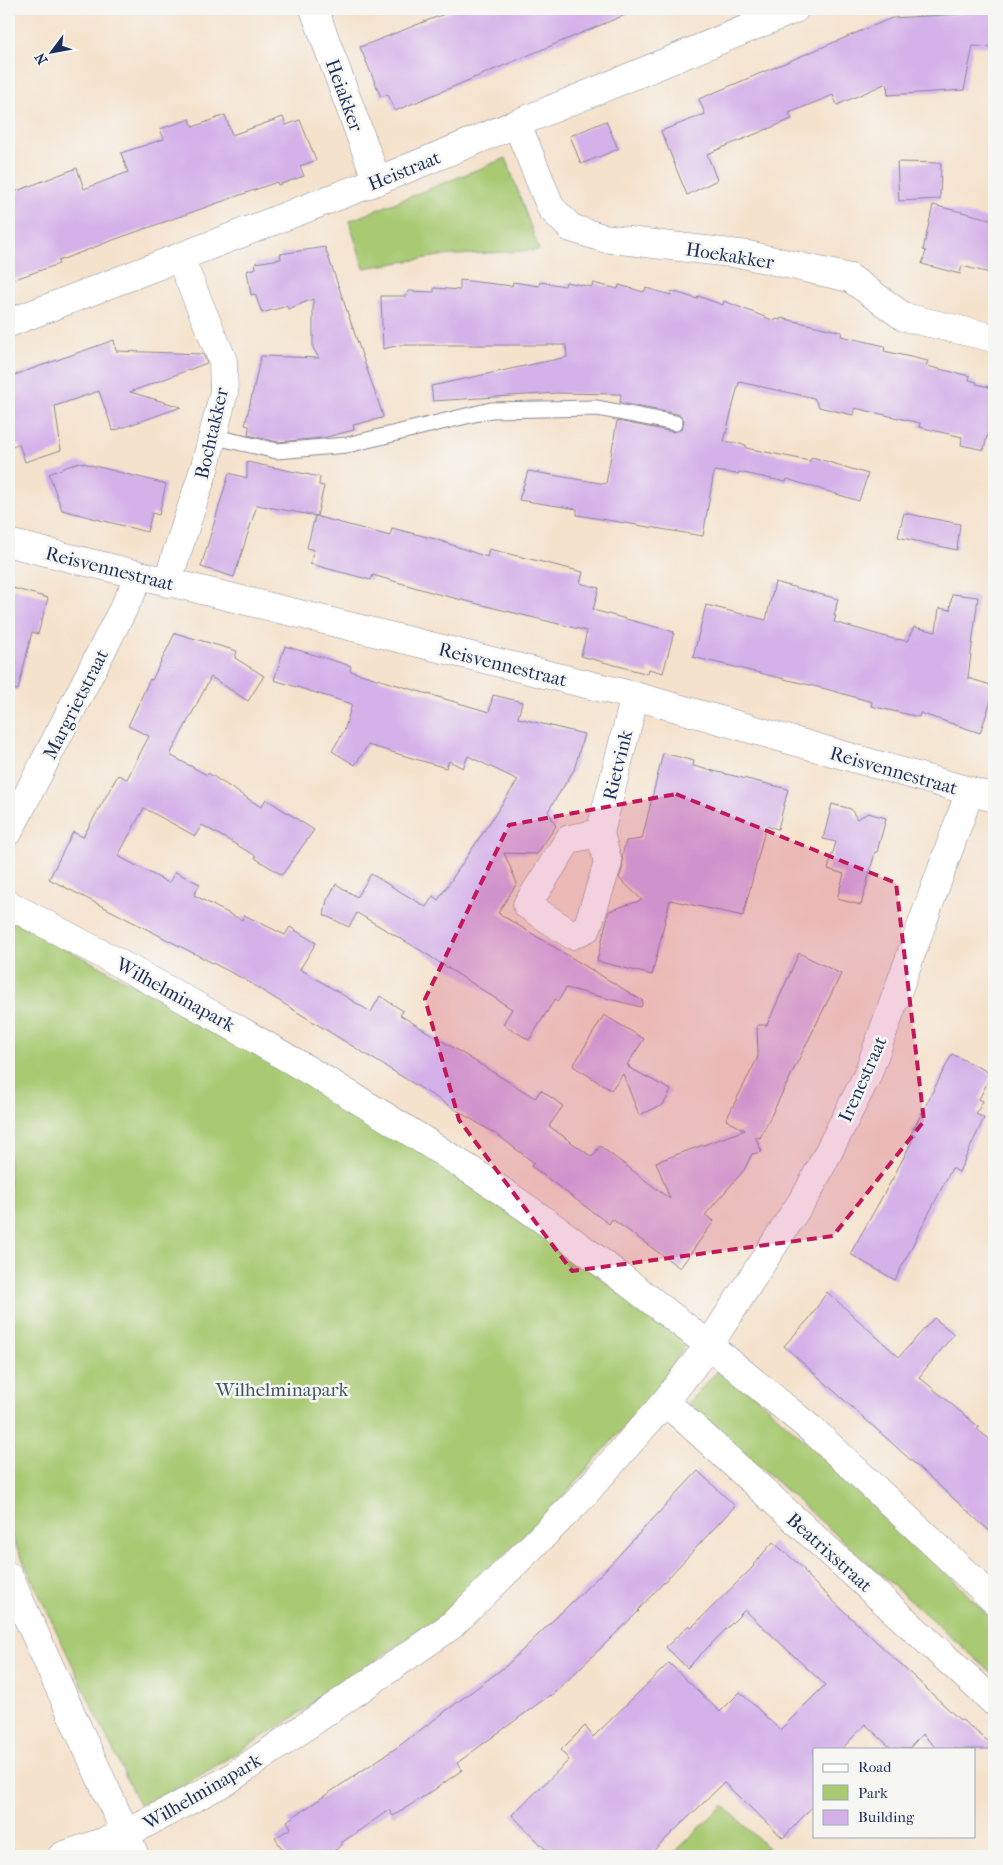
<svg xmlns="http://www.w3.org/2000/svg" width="1003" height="1865" font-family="'IM FELL French Canon',serif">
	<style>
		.green { fill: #a9ca73; stroke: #627c68 }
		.building { fill: #d4b1e9 }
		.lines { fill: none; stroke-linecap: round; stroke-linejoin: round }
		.service-casing { stroke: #888895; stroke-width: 17 }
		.minor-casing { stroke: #888895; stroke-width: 29 }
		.service { stroke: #fff; stroke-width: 15 }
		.minor { stroke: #fff; stroke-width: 28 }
		.marked { fill: #c2185b; fill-opacity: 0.2; stroke: #c2185b; stroke-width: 4; stroke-dasharray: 10 6; stroke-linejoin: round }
		.labels { text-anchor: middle; stroke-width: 5; stroke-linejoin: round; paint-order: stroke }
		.street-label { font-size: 19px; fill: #1b2f5e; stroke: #f6f6f2 }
		.park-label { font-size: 19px; fill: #3e5663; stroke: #f6f6f2 }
	</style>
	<rect width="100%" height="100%" fill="#f6f6f2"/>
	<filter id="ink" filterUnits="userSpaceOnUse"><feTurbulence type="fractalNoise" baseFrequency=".02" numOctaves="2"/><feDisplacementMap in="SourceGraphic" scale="10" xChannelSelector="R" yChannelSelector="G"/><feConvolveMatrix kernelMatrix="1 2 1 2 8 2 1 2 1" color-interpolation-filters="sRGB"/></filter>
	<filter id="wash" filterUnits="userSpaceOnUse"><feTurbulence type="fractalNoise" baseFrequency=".0096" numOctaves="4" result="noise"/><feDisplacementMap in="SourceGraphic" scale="20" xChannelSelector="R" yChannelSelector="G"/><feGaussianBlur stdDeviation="1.12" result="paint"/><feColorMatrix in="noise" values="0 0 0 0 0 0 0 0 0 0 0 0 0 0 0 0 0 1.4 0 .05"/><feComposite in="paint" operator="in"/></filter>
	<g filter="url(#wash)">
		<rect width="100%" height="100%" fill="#f5e2cc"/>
		<!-- green -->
		<g class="green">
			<path d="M 506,158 L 539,250 L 440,256 L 364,268 L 349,221 Z"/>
			<path d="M 9,918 L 187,1013 L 477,1186 L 674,1333 L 685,1346 L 651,1396 L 553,1508 L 441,1615 L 291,1719 L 183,1786 L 139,1805 L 9,1531 Z"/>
			<path d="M 722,1366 L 920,1545 L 994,1622 L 994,1675 L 688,1403 Z"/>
			<path d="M 723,1805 L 769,1849 L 762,1856 L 671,1856 Z"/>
		</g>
		<g id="blocks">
			<!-- building -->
			<g class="building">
				<path d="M 457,9 L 639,9 L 395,111 L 388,94 L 381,97 L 360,47 Z"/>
				<path d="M 961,9 L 994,9 L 994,47 L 973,46 L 964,90 L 888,95 L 887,83 L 837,105 L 833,95 L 789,113 L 792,119 L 707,154 L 717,180 L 687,195 L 661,131 L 705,114 L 699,99 L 892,18 L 961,14 Z"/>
				<path d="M 225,115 L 232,135 L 283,117 L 286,125 L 300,120 L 316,160 L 300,166 L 304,176 L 278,185 L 277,182 L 116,239 L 58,261 L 59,264 L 9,281 L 9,194 L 77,168 L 84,189 L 128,172 L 121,153 L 164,139 L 160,129 L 190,119 L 193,127 Z"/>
				<path d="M 606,121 L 618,149 L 581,164 L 570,136 Z"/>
				<path d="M 897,162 L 941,163 L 940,199 L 899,201 Z"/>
				<path d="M 933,205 L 994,220 L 994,274 L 962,266 L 960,274 L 922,264 L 926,251 L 923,250 Z"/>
				<path d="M 325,247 L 383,416 L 382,418 L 353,425 L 354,430 L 323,438 L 278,442 L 248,435 L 249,426 L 245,425 L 261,356 L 319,358 L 313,348 L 313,299 L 288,309 L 287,306 L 262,313 L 255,294 L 251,295 L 247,271 L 256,268 L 255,263 L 281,259 L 280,254 Z"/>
				<path d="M 460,280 L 512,286 L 513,282 L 539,286 L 540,282 L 565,286 L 566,282 L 592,287 L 593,283 L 618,289 L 619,285 L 644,292 L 646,288 L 671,295 L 672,291 L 697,299 L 698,296 L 723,305 L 724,301 L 775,321 L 776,319 L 780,320 L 781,318 L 842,332 L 841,336 L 885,346 L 884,351 L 928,361 L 926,366 L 970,376 L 969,380 L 977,382 L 976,384 L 994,388 L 994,438 L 987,436 L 984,450 L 961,445 L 962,437 L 919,427 L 920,423 L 855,408 L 853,415 L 819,407 L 814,398 L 739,382 L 724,441 L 746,445 L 746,448 L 810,461 L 812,457 L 868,474 L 859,501 L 787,479 L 786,482 L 739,472 L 738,474 L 714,471 L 703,536 L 577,515 L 577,509 L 519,500 L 528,471 L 606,484 L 617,421 L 674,432 L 682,429 L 684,420 L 681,416 L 677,414 L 620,403 L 621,394 L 557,393 L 433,401 L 431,386 L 567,357 L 566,345 L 400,345 L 383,349 L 381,296 L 407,296 L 408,291 L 434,292 L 434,288 L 460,290 Z"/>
				<path d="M 114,340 L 116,351 L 203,354 L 207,363 L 130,392 L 181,407 L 113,431 L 99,391 L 55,406 L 61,450 L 25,462 L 19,444 L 9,447 L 9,377 Z"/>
				<path d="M 79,462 L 166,484 L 159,515 L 152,513 L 147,532 L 62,510 L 49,474 Z"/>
				<path d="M 247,462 L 320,477 L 319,485 L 324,486 L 317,516 L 257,505 L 234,577 L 201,567 L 229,473 L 247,478 Z"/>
				<path d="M 904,513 L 960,524 L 957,550 L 898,537 Z"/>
				<path d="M 315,516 L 390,536 L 392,528 L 435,539 L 487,557 L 489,549 L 583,572 L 580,583 L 599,588 L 593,610 L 674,632 L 663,673 L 649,669 L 648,674 L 581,656 L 587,631 L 438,594 L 373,575 L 371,580 L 310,564 L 314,550 L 307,548 Z"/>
				<path d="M 775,582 L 838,599 L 834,616 L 836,616 L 834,622 L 897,640 L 897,639 L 907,641 L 914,627 L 936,632 L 939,608 L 950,610 L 952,594 L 978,597 L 968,678 L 994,686 L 994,692 L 980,733 L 920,713 L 919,717 L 871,706 L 872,702 L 826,689 L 693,657 L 706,605 L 766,620 Z"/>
				<path d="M 9,587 L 48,598 L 38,634 L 32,632 L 18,690 L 9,689 Z"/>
				<path d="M 175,633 L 237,651 L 235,658 L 264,676 L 248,701 L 211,677 L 170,755 L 207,775 L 208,773 L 261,807 L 266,799 L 314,830 L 282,875 L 255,858 L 256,856 L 202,825 L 195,836 L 144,808 L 118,856 L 169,883 L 175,872 L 200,884 L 194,895 L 218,908 L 242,920 L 244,915 L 285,935 L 290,927 L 316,943 L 300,969 L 371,1012 L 380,996 L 403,1011 L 400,1015 L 535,1098 L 541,1090 L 563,1106 L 549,1126 L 592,1157 L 600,1146 L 670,1199 L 656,1162 L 745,1130 L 726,1120 L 758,1057 L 757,1025 L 767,1025 L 799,953 L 841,974 L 760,1138 L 755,1136 L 762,1152 L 752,1154 L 744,1170 L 705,1215 L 714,1221 L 680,1268 L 612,1219 L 609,1224 L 531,1166 L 534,1163 L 499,1136 L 466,1116 L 242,978 L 49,879 L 73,832 L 83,837 L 118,775 L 127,779 L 149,736 L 128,726 L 150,679 L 152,680 Z"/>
				<path d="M 285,646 L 351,666 L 350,671 L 489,712 L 493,695 L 522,702 L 518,718 L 584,734 L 574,770 L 548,811 L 556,826 L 537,854 L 504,853 L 517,883 L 498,913 L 643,1001 L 641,1007 L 566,988 L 558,1001 L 555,999 L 529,1040 L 503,1024 L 512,1009 L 420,950 L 357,913 L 349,927 L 324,915 L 327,900 L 336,884 L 357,897 L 371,874 L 426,907 L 433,896 L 438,900 L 518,780 L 468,756 L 463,768 L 449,761 L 446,768 L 368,745 L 355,765 L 332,751 L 344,731 L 352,704 L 274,680 Z"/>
				<path d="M 663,753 L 694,761 L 693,766 L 788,789 L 778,829 L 766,826 L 743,916 L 670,900 L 652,975 L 597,961 L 609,911 L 642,900 L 619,878 L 623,867 L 622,856 L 626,841 L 642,839 Z"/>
				<path d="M 832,804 L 851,809 L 857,819 L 868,813 L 886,818 L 877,852 L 875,852 L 861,905 L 837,899 L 844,874 L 828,869 L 836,842 L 823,839 Z"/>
				<path d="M 604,1015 L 644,1039 L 627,1065 L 630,1066 L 628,1067 L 671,1090 L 663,1105 L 639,1115 L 623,1074 L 611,1090 L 573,1066 Z"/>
				<path d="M 952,1054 L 992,1074 L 979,1099 L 983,1101 L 976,1114 L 984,1118 L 959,1172 L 952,1168 L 895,1280 L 850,1254 L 894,1176 L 915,1135 L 911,1134 Z"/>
				<path d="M 827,1292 L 899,1357 L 934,1318 L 954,1334 L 919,1377 L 979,1427 L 977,1429 L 994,1443 L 994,1535 L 784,1346 L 809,1319 Z"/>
				<path d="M 698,1471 L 735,1506 L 638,1610 L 639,1611 L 551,1696 L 550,1695 L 457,1763 L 462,1770 L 434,1790 L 393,1816 L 389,1810 L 341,1843 L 342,1845 L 326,1856 L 287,1856 L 275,1838 L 291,1828 L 287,1821 L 399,1746 L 506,1666 L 603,1572 Z"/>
				<path d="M 773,1542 L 803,1568 L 808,1577 L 848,1615 L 960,1720 L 961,1719 L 994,1746 L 994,1749 L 937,1749 L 922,1734 L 909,1749 L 892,1749 L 865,1724 L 842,1749 L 814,1749 L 814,1805 L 783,1838 L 724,1783 L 648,1856 L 552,1856 L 512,1815 L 569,1760 L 561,1750 L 585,1726 L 593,1737 L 669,1663 L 720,1712 L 740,1692 L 780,1730 L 825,1685 L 745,1610 L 687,1668 L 666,1647 L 689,1625 L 692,1627 L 754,1566 L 753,1565 Z"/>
			</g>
		</g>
	</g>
	<g filter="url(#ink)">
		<use href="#blocks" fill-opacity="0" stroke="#888895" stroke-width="1"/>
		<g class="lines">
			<defs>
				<path id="service" d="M 211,436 L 277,451 L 347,445 L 491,410 L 597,408 L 675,423"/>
				<g id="minor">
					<path d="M 314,9 L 377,181"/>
					<path d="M 517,124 L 551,208 L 571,228 L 603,238 L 748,255 L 850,278 L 904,317 L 994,338"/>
					<path d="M 9,323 L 377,181 L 795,9"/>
					<path d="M 9,543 L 635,696 L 994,798"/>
					<path d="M 167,583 L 205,466 L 224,392 L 223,361 L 180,258"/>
					<path d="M 970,791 L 867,1076 L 809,1190 L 709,1345 L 817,1434 L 994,1600"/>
					<path d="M 9,831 L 140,576"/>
					<path d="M 600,833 L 608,863 L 587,928 L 572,935 L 527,905 L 569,839 L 600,833 L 635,696"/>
					<path d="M 9,905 C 165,986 319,1072 467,1168 C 551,1222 630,1284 709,1345 L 665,1402 L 579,1500 L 451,1626 L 228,1780 L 126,1834 L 9,1577"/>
					<path d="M 665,1402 L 688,1422 L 994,1702"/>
					<path d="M 62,1856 L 126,1834 L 135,1856"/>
				</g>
			</defs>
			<!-- service casing -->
			<use href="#service" class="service-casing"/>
			<!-- minor casing -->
			<use href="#minor" class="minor-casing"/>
			<!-- service -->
			<use href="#service" class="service"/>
			<!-- minor -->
			<use href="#minor" class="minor"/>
		</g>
	</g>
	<!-- marked area -->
	<path class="marked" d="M 676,794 L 896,883 L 924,1121 L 833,1236 L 572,1271 L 459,1120 L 425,999 L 509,825 Z"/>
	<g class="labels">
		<!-- street labels -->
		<g class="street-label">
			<text transform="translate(345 95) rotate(70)" y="7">Heiakker</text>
			<text transform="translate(404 170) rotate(-22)" y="7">Heistraat</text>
			<text transform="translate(730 255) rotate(9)" y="7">Hoekakker</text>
			<text transform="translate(211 433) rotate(-77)" y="7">Bochtakker</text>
			<text transform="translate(110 568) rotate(14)" y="7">Reisvennestraat</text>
			<text transform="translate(503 664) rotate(14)" y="7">Reisvennestraat</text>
			<text transform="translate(75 704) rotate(-63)" y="7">Margrietstraat</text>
			<text transform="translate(617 765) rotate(-76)" y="7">Rietvink</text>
			<text transform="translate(894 770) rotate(16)" y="7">Reisvennestraat</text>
			<text transform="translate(176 994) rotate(29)" y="7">Wilhelminapark</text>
			<text transform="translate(862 1079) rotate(-66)" y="7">Irenestraat</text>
			<text transform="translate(830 1552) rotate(42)" y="7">Beatrixstraat</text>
			<text transform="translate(202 1791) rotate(-30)" y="7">Wilhelminapark</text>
		</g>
		<!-- park labels -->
		<g class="park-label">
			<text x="282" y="1396">Wilhelminapark</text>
		</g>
	</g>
	<!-- margin -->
	<rect width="1003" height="1865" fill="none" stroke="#f6f6f2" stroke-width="30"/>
	<!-- legend -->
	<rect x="813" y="1748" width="162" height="90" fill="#f6f6f2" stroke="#9ea6b7"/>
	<rect x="823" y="1764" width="25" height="8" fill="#ffffff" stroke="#9ea6b7"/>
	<text x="858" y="1772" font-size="15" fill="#1b2f5e">Road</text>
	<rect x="823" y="1785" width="25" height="15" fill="#a9ca73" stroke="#9ea6b7"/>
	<text x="858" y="1798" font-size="15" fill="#1b2f5e">Park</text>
	<rect x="823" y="1810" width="25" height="15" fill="#d4b1e9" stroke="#9ea6b7"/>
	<text x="858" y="1822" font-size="15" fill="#1b2f5e">Building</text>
	<!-- north arrow -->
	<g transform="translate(52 52) rotate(238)" stroke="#f6f6f2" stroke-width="4" paint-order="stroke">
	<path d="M0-4L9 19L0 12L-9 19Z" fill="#1b2f5e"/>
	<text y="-8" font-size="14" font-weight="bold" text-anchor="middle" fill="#1b2f5e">N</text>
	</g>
</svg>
